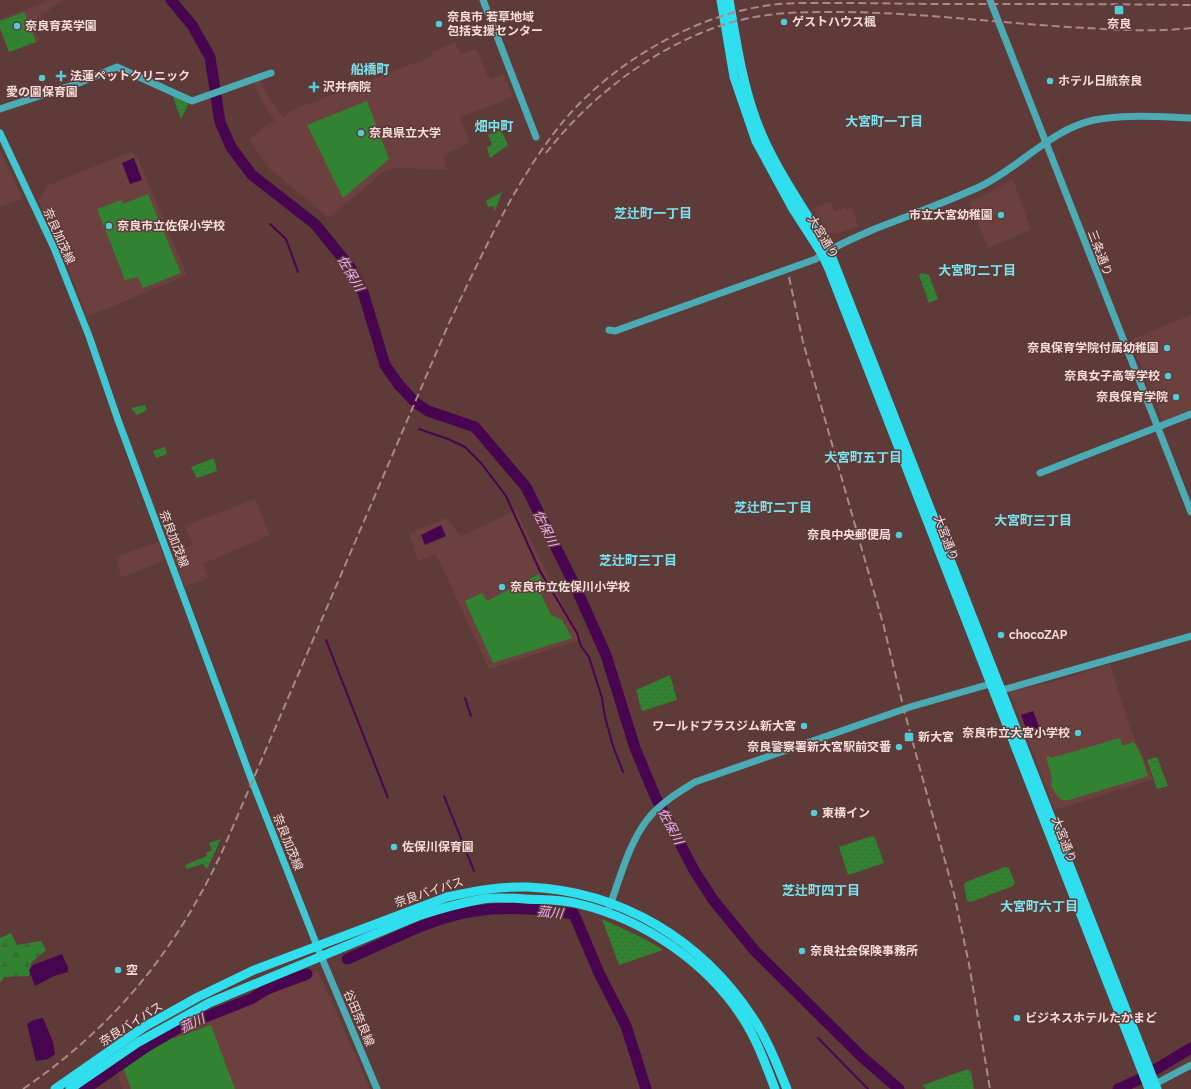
<svg xmlns="http://www.w3.org/2000/svg" width="1191" height="1089" font-family="Raleway,'Noto Sans JP',sans-serif">
	<style>
		.built { fill: #6c403e }
		.grass { fill: url(#grass-dots) }
		.forest { fill: url(#forest-firs) }
		.pitch { fill: #318331 }
		.water { fill: #48054f }
		.lines { fill: none; stroke-linecap: round; stroke-linejoin: round }
		.stream { stroke: #48054f; stroke-width: 2 }
		.river { stroke: #48054f; stroke-width: 11 }
		.secondary { stroke: #4babb4; stroke-width: 7 }
		.primary { stroke: #41c7d2; stroke-width: 7 }
		.highway { stroke: #30dfed; stroke-width: 9 }
		.rail { stroke: #a88a88; stroke-width: 2; stroke-dasharray: 8 4; stroke-linecap: butt }
		.poi-dot { fill: #52ccd6; stroke: #5e3a38; stroke-width: 1.5 }
		.labels { text-anchor: middle; stroke-width: 3; stroke-linejoin: round; paint-order: stroke }
		.poi-label { font-size: 12px; font-weight: bold; fill: #f4dcdb; stroke: #5e3a38; text-anchor: start }
		.street-label { font-size: 12px; fill: #f4dcdb; stroke: #5e3a38 }
		.neighbourhood-label { font-size: 13px; font-weight: bold; fill: #78e3ed; stroke: #5e3a38 }
		.water-label { font-size: 13px; font-style: italic; fill: #ecaef2; stroke: #5e3a38 }
	</style>
	<defs>
		<pattern id="grass-dots" width="8" height="8" patternUnits="userSpaceOnUse"><rect width="8" height="8" fill="#318331"/><path d="M2 2h.1M6 6h.1" fill="none" stroke="#3b6938" stroke-width="1.8" stroke-linecap="round"/></pattern>
		<pattern id="forest-firs" width="22" height="20" patternUnits="userSpaceOnUse"><rect width="22" height="20" fill="#318331"/><path d="M5 1l3.5 6h-7zM16 11l3.5 6h-7z" fill="#3b6938"/></pattern>
	</defs>
	<rect width="100%" height="100%" fill="#5e3a38"/>
	<!-- built -->
	<g class="built">
		<path d="M 44,0 L 63,0 L 32,22 L 40,41 L 9,53 L 0,30 L 0,19 L 45,2 Z"/>
		<path d="M 455,42 L 460,54 L 476,49 L 486,73 L 491,79 L 504,74 L 513,97 L 460,117 L 470,142 L 444,156 L 447,170 L 397,168 L 382,173 L 329,218 L 270,169 L 249,140 L 266,125 L 275,121 L 261,100 L 254,83 L 261,80 L 267,96 L 283,117 L 295,109 L 433,56 L 432,52 Z"/>
		<path d="M 0,151 L 23,199 L 0,207 Z"/>
		<path d="M 130,152 L 136,154 L 187,275 L 87,317 L 61,249 L 38,200 L 46,190 L 44,187 Z"/>
		<path d="M 1013,179 L 1031,230 L 988,248 L 969,202 L 988,193 Z"/>
		<path d="M 831,202 L 835,211 L 846,207 L 847,210 L 853,208 L 858,226 L 835,234 L 828,232 L 813,208 Z"/>
		<path d="M 1191,315 L 1191,411 L 1163,421 L 1130,340 Z"/>
		<path d="M 255,499 L 270,535 L 203,564 L 208,578 L 185,587 L 172,553 L 193,545 L 184,526 Z"/>
		<path d="M 516,510 L 567,613 L 582,639 L 489,669 L 436,554 L 418,561 L 409,533 L 446,518 L 461,536 Z"/>
		<path d="M 158,542 L 164,558 L 162,561 L 121,578 L 116,557 Z"/>
		<path d="M 1110,664 L 1130,728 L 1153,779 L 1055,810 L 1009,692 L 1057,681 Z"/>
		<path d="M 309,971 L 314,973 L 318,971 L 370,1089 L 123,1089 L 115,1069 L 143,1050 L 208,1013 L 248,1001 L 269,986 Z"/>
	</g>
	<!-- grass -->
	<g class="grass">
		<path d="M 172,94 L 186,99 L 188,105 L 181,119 Z"/>
		<path d="M 501,130 L 508,145 L 490,158 L 487,148 L 492,144 L 488,135 Z"/>
		<path d="M 502,192 L 495,211 L 493,206 L 488,207 L 486,201 Z"/>
		<path d="M 922,273 L 929,275 L 938,299 L 929,303 L 919,275 Z"/>
		<path d="M 145,405 L 147,410 L 137,415 L 131,408 Z"/>
		<path d="M 165,447 L 167,454 L 156,458 L 153,451 Z"/>
		<path d="M 214,458 L 217,471 L 197,478 L 191,467 Z"/>
		<path d="M 670,675 L 677,700 L 642,711 L 636,690 Z"/>
		<path d="M 1157,757 L 1168,786 L 1157,789 L 1147,760 Z"/>
		<path d="M 872,836 L 875,838 L 884,863 L 848,875 L 839,847 Z"/>
		<path d="M 221,839 L 207,869 L 203,864 L 186,869 L 185,865 L 207,856 L 206,853 L 212,850 L 209,843 Z"/>
		<path d="M 1005,867 L 1009,868 L 1015,883 L 1013,886 L 971,902 L 967,901 L 964,885 L 966,882 Z"/>
		<path d="M 602,919 L 645,939 L 663,950 L 619,965 Z"/>
		<path d="M 968,1069 L 971,1072 L 974,1089 L 926,1089 L 923,1086 L 923,1085 Z"/>
	</g>
	<!-- forest -->
	<path class="forest" d="M 11,933 L 17,945 L 41,941 L 46,950 L 31,963 L 29,976 L 4,977 L 0,983 L 0,938 Z"/>
	<!-- pitch -->
	<g class="pitch">
		<path d="M 24,12 L 36,42 L 9,52 L 0,28 L 0,21 Z"/>
		<path d="M 367,101 L 389,159 L 343,198 L 307,125 Z"/>
		<path d="M 148,194 L 181,273 L 143,288 L 138,277 L 125,280 L 97,209 L 121,200 L 123,204 Z"/>
		<path d="M 539,574 L 545,587 L 539,590 L 551,615 L 562,620 L 572,638 L 493,663 L 465,601 L 482,593 L 487,601 Z"/>
		<path d="M 1120,738 L 1122,746 L 1134,742 L 1141,755 L 1148,776 L 1069,800 L 1062,800 L 1059,798 L 1051,786 L 1052,778 L 1046,757 L 1050,756 L 1051,758 Z"/>
		<path d="M 211,1025 L 235,1089 L 131,1089 L 123,1067 L 169,1037 L 175,1038 Z"/>
	</g>
	<!-- water -->
	<g class="water">
		<path d="M 134,158 L 142,180 L 130,184 L 122,163 Z"/>
		<path d="M 441,525 L 446,536 L 425,545 L 421,535 Z"/>
		<path d="M 1033,711 L 1042,734 L 1030,739 L 1021,715 Z"/>
		<path d="M 62,954 L 68,967 L 68,972 L 54,976 L 35,986 L 29,970 L 33,965 Z"/>
		<path d="M 43,1018 L 53,1042 L 55,1054 L 48,1059 L 36,1061 L 27,1024 L 33,1020 Z"/>
	</g>
	<g class="lines">
		<!-- stream -->
		<g class="stream">
			<path d="M 270,224 L 286,239 L 298,272"/>
			<path d="M 419,429 L 448,439 L 465,447 L 481,463 L 506,496 L 540,571 L 577,633 L 581,646 L 589,657 L 602,698 L 605,717 L 613,746 L 623,772"/>
			<path d="M 326,640 L 388,798"/>
			<path d="M 465,698 L 471,716"/>
			<path d="M 444,796 L 474,871"/>
			<path d="M 818,1038 L 868,1089"/>
		</g>
		<!-- river -->
		<g class="river">
			<path d="M 171,0 L 192,25 L 210,57 L 220,122 L 231,147 L 252,175 L 315,224 L 350,267 L 363,292 L 385,365 L 399,385 L 416,403 L 428,411 L 475,427 L 526,487 L 575,586 L 606,655 L 635,748 L 655,796 L 695,872 L 714,901 L 755,951 L 862,1057 L 899,1089"/>
			<path d="M 347,959 C 388,942 431,917 476,911 C 508,906 541,909 574,914 L 599,973 L 626,1026 L 646,1089"/>
			<path d="M 85,1089 L 146,1047 L 180,1027 L 251,999 L 267,989 L 307,974"/>
			<path d="M 1118,1089 L 1138,1080 L 1191,1048"/>
		</g>
		<!-- secondary -->
		<g class="secondary">
			<path d="M 483,0 L 536,137"/>
			<path d="M 990,0 L 1191,512"/>
			<path d="M 0,109 L 79,83 L 117,67 L 192,101 L 271,73"/>
			<path d="M 609,330 L 615,331 L 816,259 C 833,246 853,239 872,230 C 908,216 944,203 979,187 C 1020,168 1049,130 1094,120 C 1125,114 1160,117 1191,118"/>
			<path d="M 1040,473 L 1191,414"/>
			<path d="M 609,908 C 620,879 628,845 647,820 C 659,804 679,792 695,782 L 910,707 L 990,684 L 1002,689 L 1006,689 L 1191,636"/>
			<path d="M 321,956 L 377,1089"/>
			<path d="M 1155,1084 L 1191,1065"/>
		</g>
		<!-- primary -->
		<path class="primary" d="M 0,133 L 54,248 L 89,336 L 118,420 L 252,781 L 321,956"/>
		<!-- highway -->
		<g class="highway">
			<path d="M 721,0 L 734,77 L 756,141 L 793,209 L 822,254 L 829,269 L 1149,1089"/>
			<path d="M 729,0 C 736,38 741,77 754,114 C 770,162 803,207 829,250 L 1157,1089"/>
			<path d="M 55,1089 L 144,1027 L 198,997 L 254,970 L 447,897 C 474,891 500,886 528,887 C 621,891 702,940 753,1018 C 768,1040 777,1065 787,1089"/>
			<path d="M 70,1089 L 137,1043 L 209,1003 L 418,916 C 439,909 460,903 483,899 C 497,897 511,898 525,899 C 543,900 561,899 579,904 C 645,920 708,963 744,1020 C 758,1042 766,1066 775,1089"/>
		</g>
		<!-- rail -->
		<g class="rail">
			<path d="M 546,153 C 597,87 683,25 768,15 C 791,12 814,12 837,12 C 921,12 1004,24 1087,28 C 1121,30 1157,32 1191,28"/>
			<path d="M 789,277 L 803,342 L 884,627 L 904,710 L 954,894 L 969,964 L 990,1089"/>
			<path d="M 23,1089 C 114,1027 175,952 222,852 L 449,323 C 482,255 518,174 567,117 C 615,62 692,17 764,6 C 787,2 812,3 836,3 C 873,3 911,4 948,4 C 1029,4 1110,4 1191,5"/>
		</g>
	</g>
	<!-- markers -->
	<g class="poi-dot">
		<rect x="1114" y="5" width="10" height="10" rx="2"/>
		<circle cx="784" cy="22" r="4"/>
		<circle cx="439" cy="24" r="4"/>
		<circle cx="17" cy="26" r="4"/>
		<path d="M59 70h4v4h4v4h-4v4h-4v-4h-4v-4h4z"/>
		<circle cx="42" cy="78" r="4"/>
		<circle cx="1050" cy="81" r="4"/>
		<path d="M312 81h4v4h4v4h-4v4h-4v-4h-4v-4h4z"/>
		<circle cx="361" cy="133" r="4"/>
		<circle cx="1001" cy="215" r="4"/>
		<circle cx="109" cy="226" r="4"/>
		<circle cx="1167" cy="348" r="4"/>
		<circle cx="1168" cy="376" r="4"/>
		<circle cx="1176" cy="397" r="4"/>
		<circle cx="899" cy="535" r="4"/>
		<circle cx="502" cy="587" r="4"/>
		<circle cx="1001" cy="635" r="4"/>
		<circle cx="804" cy="726" r="4"/>
		<circle cx="1078" cy="733" r="4"/>
		<rect x="904" y="732" width="10" height="10" rx="2"/>
		<circle cx="899" cy="747" r="4"/>
		<circle cx="814" cy="813" r="4"/>
		<circle cx="394" cy="847" r="4"/>
		<circle cx="802" cy="951" r="4"/>
		<circle cx="118" cy="970" r="4"/>
		<circle cx="1017" cy="1018" r="4"/>
	</g>
	<g class="labels">
		<!-- poi labels -->
		<g class="poi-label">
			<text x="447" y="21">奈良市 若草地域<tspan x="447" dy="14">包括支援センター</tspan></text>
			<text x="792" y="26">ゲストハウス楓</text>
			<text x="1119" y="28" text-anchor="middle">奈良</text>
			<text x="25" y="30">奈良育英学園</text>
			<text x="70" y="80">法蓮ペットクリニック</text>
			<text x="1058" y="85">ホテル日航奈良</text>
			<text x="323" y="91">沢井病院</text>
			<text x="42" y="96" text-anchor="middle">愛の園保育園</text>
			<text x="369" y="137">奈良県立大学</text>
			<text x="993" y="219" text-anchor="end">市立大宮幼稚園</text>
			<text x="117" y="230">奈良市立佐保小学校</text>
			<text x="1159" y="352" text-anchor="end">奈良保育学院付属幼稚園</text>
			<text x="1160" y="380" text-anchor="end">奈良女子高等学校</text>
			<text x="1168" y="401" text-anchor="end">奈良保育学院</text>
			<text x="891" y="539" text-anchor="end">奈良中央郵便局</text>
			<text x="510" y="591">奈良市立佐保川小学校</text>
			<text x="1009" y="639">chocoZAP</text>
			<text x="796" y="730" text-anchor="end">ワールドプラスジム新大宮</text>
			<text x="1070" y="737" text-anchor="end">奈良市立大宮小学校</text>
			<text x="918" y="741">新大宮</text>
			<text x="891" y="751" text-anchor="end">奈良警察署新大宮駅前交番</text>
			<text x="822" y="817">東横イン</text>
			<text x="402" y="851">佐保川保育園</text>
			<text x="810" y="955">奈良社会保険事務所</text>
			<text x="126" y="974">空</text>
			<text x="1025" y="1022">ビジネスホテルたかまど</text>
		</g>
		<!-- street labels -->
		<g class="street-label">
			<text transform="translate(59 236) rotate(66)" y="4">奈良加茂線</text>
			<text transform="translate(823 237) rotate(59)" y="4">大宮通り</text>
			<text transform="translate(1100 253) rotate(69)" y="4">三条通り</text>
			<text transform="translate(946 538) rotate(69)" y="4">大宮通り</text>
			<text transform="translate(174 539) rotate(69)" y="4">奈良加茂線</text>
			<text transform="translate(1064 840) rotate(69)" y="4">大宮通り</text>
			<text transform="translate(288 842) rotate(68)" y="4">奈良加茂線</text>
			<text transform="translate(429 892) rotate(-18)" y="4">奈良バイパス</text>
			<text transform="translate(359 1018) rotate(67)" y="4">谷田奈良線</text>
			<text transform="translate(131 1024) rotate(-32)" y="4">奈良バイパス</text>
		</g>
		<!-- neighbourhood labels -->
		<g class="neighbourhood-label">
			<text x="370" y="74">船橋町</text>
			<text x="884" y="126">大宮町一丁目</text>
			<text x="494" y="131">畑中町</text>
			<text x="653" y="218">芝辻町一丁目</text>
			<text x="977" y="275">大宮町二丁目</text>
			<text x="863" y="462">大宮町五丁目</text>
			<text x="773" y="512">芝辻町二丁目</text>
			<text x="1033" y="525">大宮町三丁目</text>
			<text x="638" y="565">芝辻町三丁目</text>
			<text x="821" y="895">芝辻町四丁目</text>
			<text x="1039" y="911">大宮町六丁目</text>
		</g>
		<!-- water labels -->
		<g class="water-label">
			<text transform="translate(351 273) rotate(59)" y="5">佐保川</text>
			<text transform="translate(546 528) rotate(64)" y="5">佐保川</text>
			<text transform="translate(671 826) rotate(62)" y="5">佐保川</text>
			<text transform="translate(550 912) rotate(6)" y="5">菰川</text>
			<text transform="translate(192 1023) rotate(-25)" y="5">菰川</text>
		</g>
	</g>
</svg>
